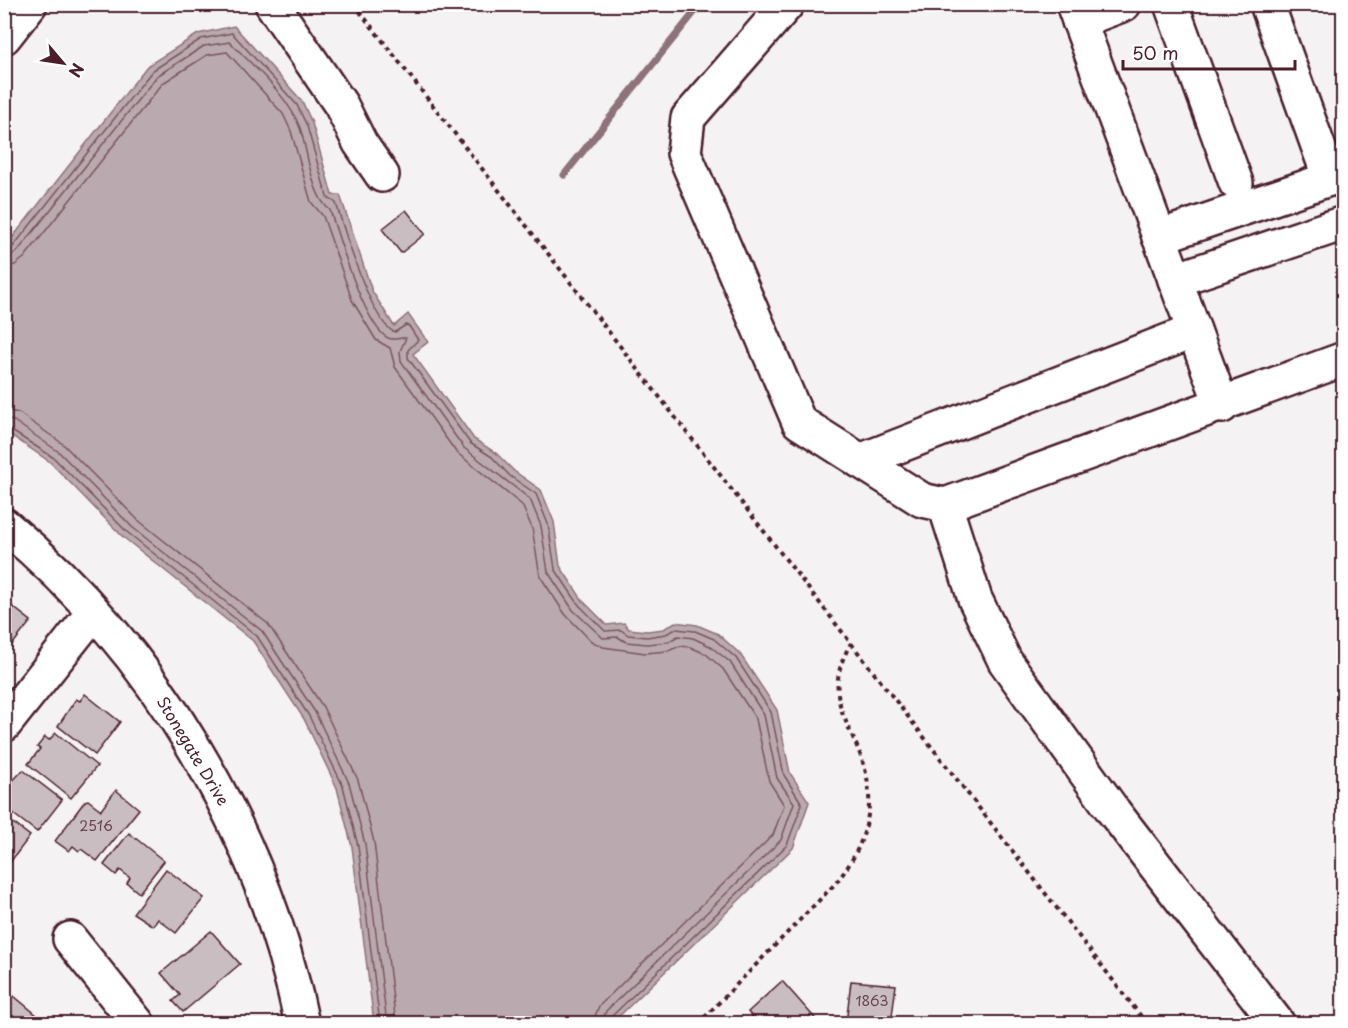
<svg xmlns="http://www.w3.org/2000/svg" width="1348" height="1028" font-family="'Playpen Sans',sans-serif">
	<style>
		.water { fill: #baa9ae; stroke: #8d727a; stroke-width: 1.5 }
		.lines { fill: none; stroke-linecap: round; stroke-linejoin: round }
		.shore { stroke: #77565f; stroke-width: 1.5 }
		.stream { stroke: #8d727a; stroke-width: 7 }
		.building { fill: #cabdc1; stroke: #4a1f2b; stroke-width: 1.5 }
		.minor-casing { stroke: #4a1f2b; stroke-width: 38 }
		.path { stroke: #4a1f2b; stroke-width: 4; stroke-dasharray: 4.5 4.5; stroke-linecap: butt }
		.minor { stroke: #fff; stroke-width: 33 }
		.labels { text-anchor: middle; stroke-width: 4.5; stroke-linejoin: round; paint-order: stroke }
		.number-label { font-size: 14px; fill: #6a4650 }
		.street-label { font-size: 16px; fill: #4a1f2b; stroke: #fff }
	</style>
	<rect width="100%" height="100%" fill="#f4f2f2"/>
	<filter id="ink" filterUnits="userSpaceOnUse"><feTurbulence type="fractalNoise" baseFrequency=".0167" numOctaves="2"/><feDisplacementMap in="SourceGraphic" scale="12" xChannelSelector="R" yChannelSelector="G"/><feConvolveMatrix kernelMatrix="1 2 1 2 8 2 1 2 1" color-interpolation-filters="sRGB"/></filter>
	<g filter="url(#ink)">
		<!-- water -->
		<path class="water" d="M 234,26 L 302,101 L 312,123 L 332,195 L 340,195 L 372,291 L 394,326 L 408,314 L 428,342 L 413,354 L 474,439 L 496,453 L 514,471 L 541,490 L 554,522 L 560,566 L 583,601 L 607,625 L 624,623 L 629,629 L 647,631 L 664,629 L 675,622 L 697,625 L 718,634 L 740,654 L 777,710 L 790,773 L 809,802 L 793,848 L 612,1023 L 374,1023 L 352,847 L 337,788 L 304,719 L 253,641 L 123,537 L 50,462 L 5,431 L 5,247 L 147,66 L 198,34 Z"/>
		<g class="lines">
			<!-- shore -->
			<g class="shore">
				<path d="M 4,250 L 12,248 L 152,71 L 201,39 L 232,33 L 297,105 L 307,126 L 327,197 L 336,203 C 343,226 372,326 395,332 L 406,325 L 409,326 L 418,340 L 408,350 L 408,358 L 470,443 L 492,457 L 510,476 L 536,494 L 548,524 L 555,569 L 579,605 L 605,631 L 621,630 L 628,635 L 647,637 L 666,634 L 676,629 L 695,631 L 714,639 L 736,658 L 771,712 L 784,775 L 802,804 L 787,845 L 611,1017 L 609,1024"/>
				<path d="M 4,258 L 17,252 L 157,76 L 204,46 L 230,42 C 254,67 288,95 300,128 C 308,151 311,196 330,210 C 338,235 365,327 388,338 C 395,341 400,337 406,338 L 400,351 L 401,361 L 464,448 L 530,499 L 541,526 L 548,572 L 573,610 L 603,638 L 618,637 L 626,642 L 647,644 L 668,642 L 678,636 L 693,638 L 710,646 L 730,662 L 764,715 L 777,778 L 794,803 L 781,840 L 606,1011 L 601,1024"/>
				<path d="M 4,267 L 15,265 L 24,258 L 163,83 L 207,55 L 227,52 L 283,114 L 291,131 L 311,202 L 323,216 L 352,300 L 376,340 L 390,348 L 395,367 L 456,452 L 522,505 L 532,528 L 540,576 L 565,614 L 591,641 L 603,647 L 645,653 L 668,651 L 680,646 L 690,647 L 706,654 L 723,669 L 756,719 L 769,781 L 784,805 L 773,835 L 599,1006 L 592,1024"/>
				<path d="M 4,410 L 19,413 L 63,444 L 138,520 L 268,624 L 323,707 L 358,780 L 374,842 L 396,1024"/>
				<path d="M 4,419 L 14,421 L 59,452 L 132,527 L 262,631 L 315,712 L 349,783 L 365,844 L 387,1024"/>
				<path d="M 4,426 L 54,458 L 127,532 L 257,636 L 309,716 L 343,786 L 358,846 L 380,1024"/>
			</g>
			<!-- stream -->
			<path class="stream" d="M 564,175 L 701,4"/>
		</g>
		<!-- building -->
		<g class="building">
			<path d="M 406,210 L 425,234 L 401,253 L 382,229 Z"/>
			<path d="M 4,600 L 31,621 L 4,655 Z"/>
			<path d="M 85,694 L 120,722 L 95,755 L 58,726 L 76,699 L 80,701 Z"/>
			<path d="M 56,733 L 97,766 L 71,798 L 28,764 L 40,749 L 37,747 L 45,737 L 49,740 Z"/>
			<path d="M 23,770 L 62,800 L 37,832 L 4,807 L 4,790 Z"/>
			<path d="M 116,790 L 139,809 L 97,861 L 81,849 L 79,851 L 73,846 L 69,851 L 55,841 L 85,801 L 88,800 L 101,810 Z"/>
			<path d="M 4,816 L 30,836 L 5,869 L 4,869 Z"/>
			<path d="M 129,833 L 164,861 L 139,893 L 127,883 L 130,878 L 120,870 L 116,875 L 104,865 Z"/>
			<path d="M 166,869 L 204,898 L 176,933 L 158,919 L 153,926 L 133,913 Z"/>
			<path d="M 211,931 L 240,964 L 183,1012 L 173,1001 L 180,995 L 161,973 Z"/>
			<path d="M 782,981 L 820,1024 L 758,1024 L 748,1012 Z"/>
			<path d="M 851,981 L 896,985 L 891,1024 L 846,1024 Z"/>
			<path d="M 9,992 L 44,1021 L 42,1024 L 4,1024 L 4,998 Z"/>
		</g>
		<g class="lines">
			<defs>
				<g id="minor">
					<path d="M 272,4 L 341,105 L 360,143 L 382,175"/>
					<path d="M 787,4 L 688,118 L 684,153 L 799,422 L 922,500 L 945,505 L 1344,359"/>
					<path d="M 1073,4 L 1222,406"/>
					<path d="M 1171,4 L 1236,183"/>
					<path d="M 1267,4 L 1330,179"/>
					<path d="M 1079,21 L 1124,4"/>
					<path d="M 4,37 L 30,4"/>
					<path d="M 1159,237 L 1344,174"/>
					<path d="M 1175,280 L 1344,223"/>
					<path d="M 860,461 L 1194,331"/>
					<path d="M 945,505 L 975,599 L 1005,661 L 1114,812 L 1278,1024"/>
					<path d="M 4,525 C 155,650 263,832 302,1024"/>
					<path d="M 4,725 L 93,613"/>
					<path d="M 70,939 L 138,1024"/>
				</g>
			</defs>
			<!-- minor casing -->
			<use href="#minor" class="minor-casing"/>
			<!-- path -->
			<g class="path">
				<path d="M 354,4 L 1147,1024"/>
				<path d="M 698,1024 L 835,884 C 860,854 875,817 867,778 C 857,726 817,701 851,643"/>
			</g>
			<!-- minor -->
			<use href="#minor" class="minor"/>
		</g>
	</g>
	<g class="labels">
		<!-- number labels -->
		<g class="number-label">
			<text x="96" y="831">2516</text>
			<text x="872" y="1006">1863</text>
		</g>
		<!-- street labels -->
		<g class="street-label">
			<text transform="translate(193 751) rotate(59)" y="6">Stonegate Drive</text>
		</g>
	</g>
	<!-- margin -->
	<rect width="1348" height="1028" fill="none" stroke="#fff" stroke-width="24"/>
	<rect x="12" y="12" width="1324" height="1004" fill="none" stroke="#4a1f2b" stroke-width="2" filter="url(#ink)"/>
	<!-- north arrow -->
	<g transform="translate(63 63) rotate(119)" stroke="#ffffff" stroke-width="4.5" paint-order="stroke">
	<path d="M0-4.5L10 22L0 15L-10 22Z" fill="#4a1f2b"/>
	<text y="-9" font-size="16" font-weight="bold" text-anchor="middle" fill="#4a1f2b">N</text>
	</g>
	<!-- scale -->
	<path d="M1123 60v9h172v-9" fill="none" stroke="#4a1f2b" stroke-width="3"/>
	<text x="1132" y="60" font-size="18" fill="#4a1f2b" stroke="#ffffff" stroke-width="4.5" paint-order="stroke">50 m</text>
</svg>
